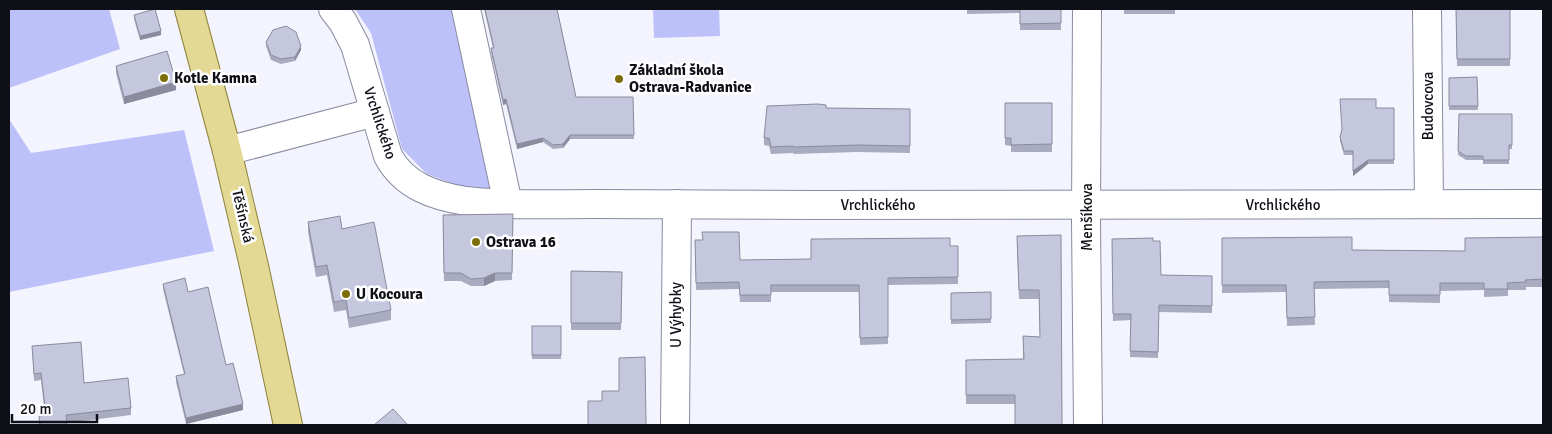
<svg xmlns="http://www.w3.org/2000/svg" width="1552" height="434" font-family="Signika,sans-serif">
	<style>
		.green { fill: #bdc1f9 }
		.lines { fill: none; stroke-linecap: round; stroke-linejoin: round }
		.minor-casing { stroke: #898ba1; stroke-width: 30 }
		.major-casing { stroke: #8d813a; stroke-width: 30 }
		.minor { stroke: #fff; stroke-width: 28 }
		.major { stroke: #e3d994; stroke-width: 28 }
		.wall { fill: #a9abc0 }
		.shaded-wall { fill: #8a8b9c }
		.building { fill: #c5c7df; stroke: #8a8b9c }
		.poi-dot { fill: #7c6d0a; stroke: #fff; stroke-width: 2 }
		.labels { text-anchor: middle; stroke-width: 5; stroke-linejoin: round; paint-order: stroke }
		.poi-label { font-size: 15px; font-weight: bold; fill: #0f0f17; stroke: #fff; text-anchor: start }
		.street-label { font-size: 15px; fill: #0f0f17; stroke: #fff }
	</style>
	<rect width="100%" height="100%" fill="#f3f4fe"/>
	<!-- green -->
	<g class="green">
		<path d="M 9,9 L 109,9 L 120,49 L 9,88 Z"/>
		<path d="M 355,9 L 455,9 L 493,188 L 464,188 L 427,174 L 402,149 L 371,33 Z"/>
		<path d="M 653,9 L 719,9 L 720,36 L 654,38 Z"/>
		<path d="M 9,119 L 31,153 L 184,130 L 214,251 L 9,292 Z"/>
	</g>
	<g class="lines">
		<defs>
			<g id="minor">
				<path d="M 333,9 L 343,22 L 355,45 L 388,156 C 404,186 434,196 466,201 C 509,206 553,204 595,204 C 670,204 745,205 819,205 C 1061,205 1302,205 1543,204"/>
				<path d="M 466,9 L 508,204"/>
				<path d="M 1087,9 L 1086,220 L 1088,425"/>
				<path d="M 1427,9 L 1429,204"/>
				<path d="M 227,151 L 375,112"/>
				<path d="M 675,425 L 677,204"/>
			</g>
			<path id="major" d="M 189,9 L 227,151 L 254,266 L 288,425"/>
		</defs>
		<!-- minor casing -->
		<use href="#minor" class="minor-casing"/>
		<!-- major casing -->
		<use href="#major" class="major-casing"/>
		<!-- minor -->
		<use href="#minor" class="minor"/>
		<!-- major -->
		<use href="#major" class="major"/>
	</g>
	<!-- wall -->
	<g class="wall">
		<path d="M 484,9 L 557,9 L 576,97 L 633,97 L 634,139 L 570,139 L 563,148 L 553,149 L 543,142 L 517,149 L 506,104 L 503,105 L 491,52 L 491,48 L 493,48 Z"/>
		<path d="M 967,9 L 1061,9 L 1061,30 L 1020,30 L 1020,13 L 967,14 Z"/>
		<rect x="1124" y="9" width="51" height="5"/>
		<path d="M 1456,9 L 1510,9 L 1510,66 L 1457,66 Z"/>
		<path d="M 134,15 L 161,35 L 140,40 L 134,19 Z"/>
		<path d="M 266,42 L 301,50 L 295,61 L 281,64 L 271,60 L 266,46 Z"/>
		<path d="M 116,66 L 176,90 L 124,104 L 116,73 Z"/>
		<path d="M 1477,77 L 1478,110 L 1449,110 L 1449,78 Z"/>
		<path d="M 1005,103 L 1052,103 L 1052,152 L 1011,152 L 1011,146 L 1005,145 Z"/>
		<path d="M 826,108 L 910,109 L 910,153 L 857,152 L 794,154 L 793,153 L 771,154 L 769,146 L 764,145 L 764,138 Z"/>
		<path d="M 1376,108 L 1394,108 L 1394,164 L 1368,164 L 1353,176 L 1353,155 L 1344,155 L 1340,141 L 1340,137 Z"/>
		<path d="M 1512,114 L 1512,149 L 1509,149 L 1509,164 L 1483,164 L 1483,160 L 1466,160 L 1458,155 L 1458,151 Z"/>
		<path d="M 513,214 L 512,280 L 495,281 L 484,286 L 471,286 L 461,281 L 444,281 L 443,215 Z"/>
		<path d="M 308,222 L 342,229 L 391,310 L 391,320 L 349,328 L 346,310 L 334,312 L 327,275 L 316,277 L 308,232 Z"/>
		<path d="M 1061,235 L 1062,425 L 1015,404 L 966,404 L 966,360 L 1023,359 L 1023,336 L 1040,337 L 1039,299 L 1019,299 L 1017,245 Z"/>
		<path d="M 1543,237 L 1543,287 L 1526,287 L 1526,290 L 1508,290 L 1508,296 L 1484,297 L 1484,290 L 1440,291 L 1440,303 L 1389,302 L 1389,288 L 1314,289 L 1315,325 L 1287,326 L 1286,292 L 1222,293 L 1222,238 L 1352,250 L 1465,251 Z"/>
		<path d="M 1112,239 L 1153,241 L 1161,275 L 1212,276 L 1212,313 L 1159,312 L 1158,358 L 1130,357 L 1131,320 L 1113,321 Z"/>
		<path d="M 695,240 L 740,260 L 811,259 L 950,246 L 958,246 L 958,284 L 888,285 L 888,344 L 860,345 L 859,292 L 771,292 L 771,302 L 740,302 L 739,289 L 696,290 Z"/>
		<path d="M 571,271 L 622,272 L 621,330 L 571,330 Z"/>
		<path d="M 163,284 L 188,292 L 226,365 L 243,410 L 186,424 L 176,382 L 176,376 L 184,374 L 163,289 Z"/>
		<path d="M 991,292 L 991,323 L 951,324 L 951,293 Z"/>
		<rect x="532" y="326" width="29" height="33"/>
		<path d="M 32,346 L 84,383 L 131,408 L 131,415 L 67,423 L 67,425 L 39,425 L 39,416 L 45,415 L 41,380 L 34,381 Z"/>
	</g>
	<!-- shaded-wall -->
	<g class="shaded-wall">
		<path d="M 161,31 L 161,35 L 140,40 L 140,36 Z"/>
		<path d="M 301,46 L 301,50 L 295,61 L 295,57 Z"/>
		<path d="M 176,82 L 176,90 L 124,104 L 124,97 Z"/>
		<path d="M 506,99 L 506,104 L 503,105 L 503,100 Z"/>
		<path d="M 570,135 L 570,139 L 563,148 L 563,144 Z"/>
		<path d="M 543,138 L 543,142 L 517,149 L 517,144 Z"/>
		<path d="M 1368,160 L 1368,164 L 1353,176 L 1353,171 Z"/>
		<path d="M 495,273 L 495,281 L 484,286 L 484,278 Z"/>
		<path d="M 243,404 L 243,410 L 186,424 L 186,418 Z"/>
	</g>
	<!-- building -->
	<g class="building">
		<path d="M 155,9 L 161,31 L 140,36 L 134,15 Z"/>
		<path d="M 485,9 L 557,9 L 576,97 L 633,97 L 634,135 L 570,135 L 563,144 L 553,145 L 543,138 L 517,144 L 506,99 L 503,100 L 491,48 L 494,48 Z"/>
		<path d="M 1020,9 L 1061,9 L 1061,23 L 1020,24 Z"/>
		<path d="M 1456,9 L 1510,9 L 1510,59 L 1457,59 Z"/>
		<path d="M 286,26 L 296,32 L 301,46 L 295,57 L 281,59 L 271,55 L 266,42 L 273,30 Z"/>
		<path d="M 167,51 L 176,82 L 124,97 L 116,66 Z"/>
		<path d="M 1477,77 L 1478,106 L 1449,106 L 1449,78 Z"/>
		<path d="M 1340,99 L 1376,99 L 1376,108 L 1394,108 L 1394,160 L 1368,160 L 1353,171 L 1353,151 L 1344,151 L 1340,137 L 1342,129 Z"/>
		<path d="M 1005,103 L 1052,103 L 1052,144 L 1011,145 L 1011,138 L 1005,138 Z"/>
		<path d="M 818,104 L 826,105 L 826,108 L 910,109 L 910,146 L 857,145 L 794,147 L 793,146 L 771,147 L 769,138 L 764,138 L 767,106 Z"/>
		<path d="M 1459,114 L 1512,114 L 1512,145 L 1509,145 L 1509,160 L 1483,160 L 1483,156 L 1466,156 L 1458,151 Z"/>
		<path d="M 513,214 L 512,273 L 495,273 L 484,278 L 471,279 L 461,273 L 444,273 L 443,215 Z"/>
		<path d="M 340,216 L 342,229 L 374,222 L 391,310 L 349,318 L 346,300 L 334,302 L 327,265 L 316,267 L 308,222 Z"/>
		<path d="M 702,232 L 739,232 L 740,260 L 811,259 L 811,239 L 950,238 L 950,246 L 958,246 L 958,277 L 888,278 L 888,337 L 860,338 L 859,285 L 771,285 L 771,295 L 740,295 L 739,282 L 696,283 L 695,240 L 703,240 Z"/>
		<path d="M 1061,235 L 1062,425 L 1015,425 L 1015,395 L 966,395 L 966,360 L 1024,359 L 1023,336 L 1040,337 L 1039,290 L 1019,290 L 1017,236 Z"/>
		<path d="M 1352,237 L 1352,250 L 1465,251 L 1465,238 L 1543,237 L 1543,279 L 1525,280 L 1526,282 L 1507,283 L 1508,289 L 1484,289 L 1484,283 L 1440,283 L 1440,295 L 1389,295 L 1389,281 L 1314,282 L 1315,317 L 1287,318 L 1286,285 L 1222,285 L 1222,238 Z"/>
		<path d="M 1153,238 L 1153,241 L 1160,241 L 1161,275 L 1212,276 L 1212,306 L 1159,305 L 1158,352 L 1130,351 L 1131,314 L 1113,314 L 1112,239 Z"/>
		<path d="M 571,271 L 622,272 L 621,323 L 571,323 Z"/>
		<path d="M 185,278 L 188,292 L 208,287 L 226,365 L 233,363 L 243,404 L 186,418 L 176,376 L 185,374 L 163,284 Z"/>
		<path d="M 991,292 L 991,319 L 951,320 L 951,293 Z"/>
		<rect x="532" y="326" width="29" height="29"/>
		<path d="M 81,342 L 84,383 L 128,378 L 131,408 L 66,415 L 67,425 L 40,425 L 39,416 L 46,415 L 41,373 L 34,374 L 32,346 Z"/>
		<path d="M 645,357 L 646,425 L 588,425 L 588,401 L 602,401 L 602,391 L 619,391 L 619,358 Z"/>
		<path d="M 393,409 L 408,425 L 374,425 Z"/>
	</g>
	<!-- markers -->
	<g class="poi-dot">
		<circle cx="164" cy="78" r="5"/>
		<circle cx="619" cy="79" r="5"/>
		<circle cx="476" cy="242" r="5"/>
		<circle cx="346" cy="294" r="5"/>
	</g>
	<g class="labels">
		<!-- poi labels -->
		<g class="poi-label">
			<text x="629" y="75">Základní škola<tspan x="629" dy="17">Ostrava-Radvanice</tspan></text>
			<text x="174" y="83">Kotle Kamna</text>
			<text x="486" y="247">Ostrava 16</text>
			<text x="356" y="299">U Kocoura</text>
		</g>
		<!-- street labels -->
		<g class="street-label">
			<text transform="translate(1428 106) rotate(-90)" y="5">Budovcova</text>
			<text transform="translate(380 123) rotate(72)" y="5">Vrchlického</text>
			<text x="878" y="210">Vrchlického</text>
			<text x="1283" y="210">Vrchlického</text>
			<text transform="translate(243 216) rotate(77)" y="5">Těšínská</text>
			<text transform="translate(1087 217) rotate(-90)" y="5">Menšíkova</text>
			<text transform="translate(676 315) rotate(-90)" y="5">U Výhybky</text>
		</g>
	</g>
	<!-- border -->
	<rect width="1552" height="434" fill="none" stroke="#0f0f17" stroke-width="20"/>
	<!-- scale -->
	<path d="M12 414v8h85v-8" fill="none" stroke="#0f0f17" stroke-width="2.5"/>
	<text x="20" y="414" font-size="15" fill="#0f0f17" stroke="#ffffff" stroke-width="4" paint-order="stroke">20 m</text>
</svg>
